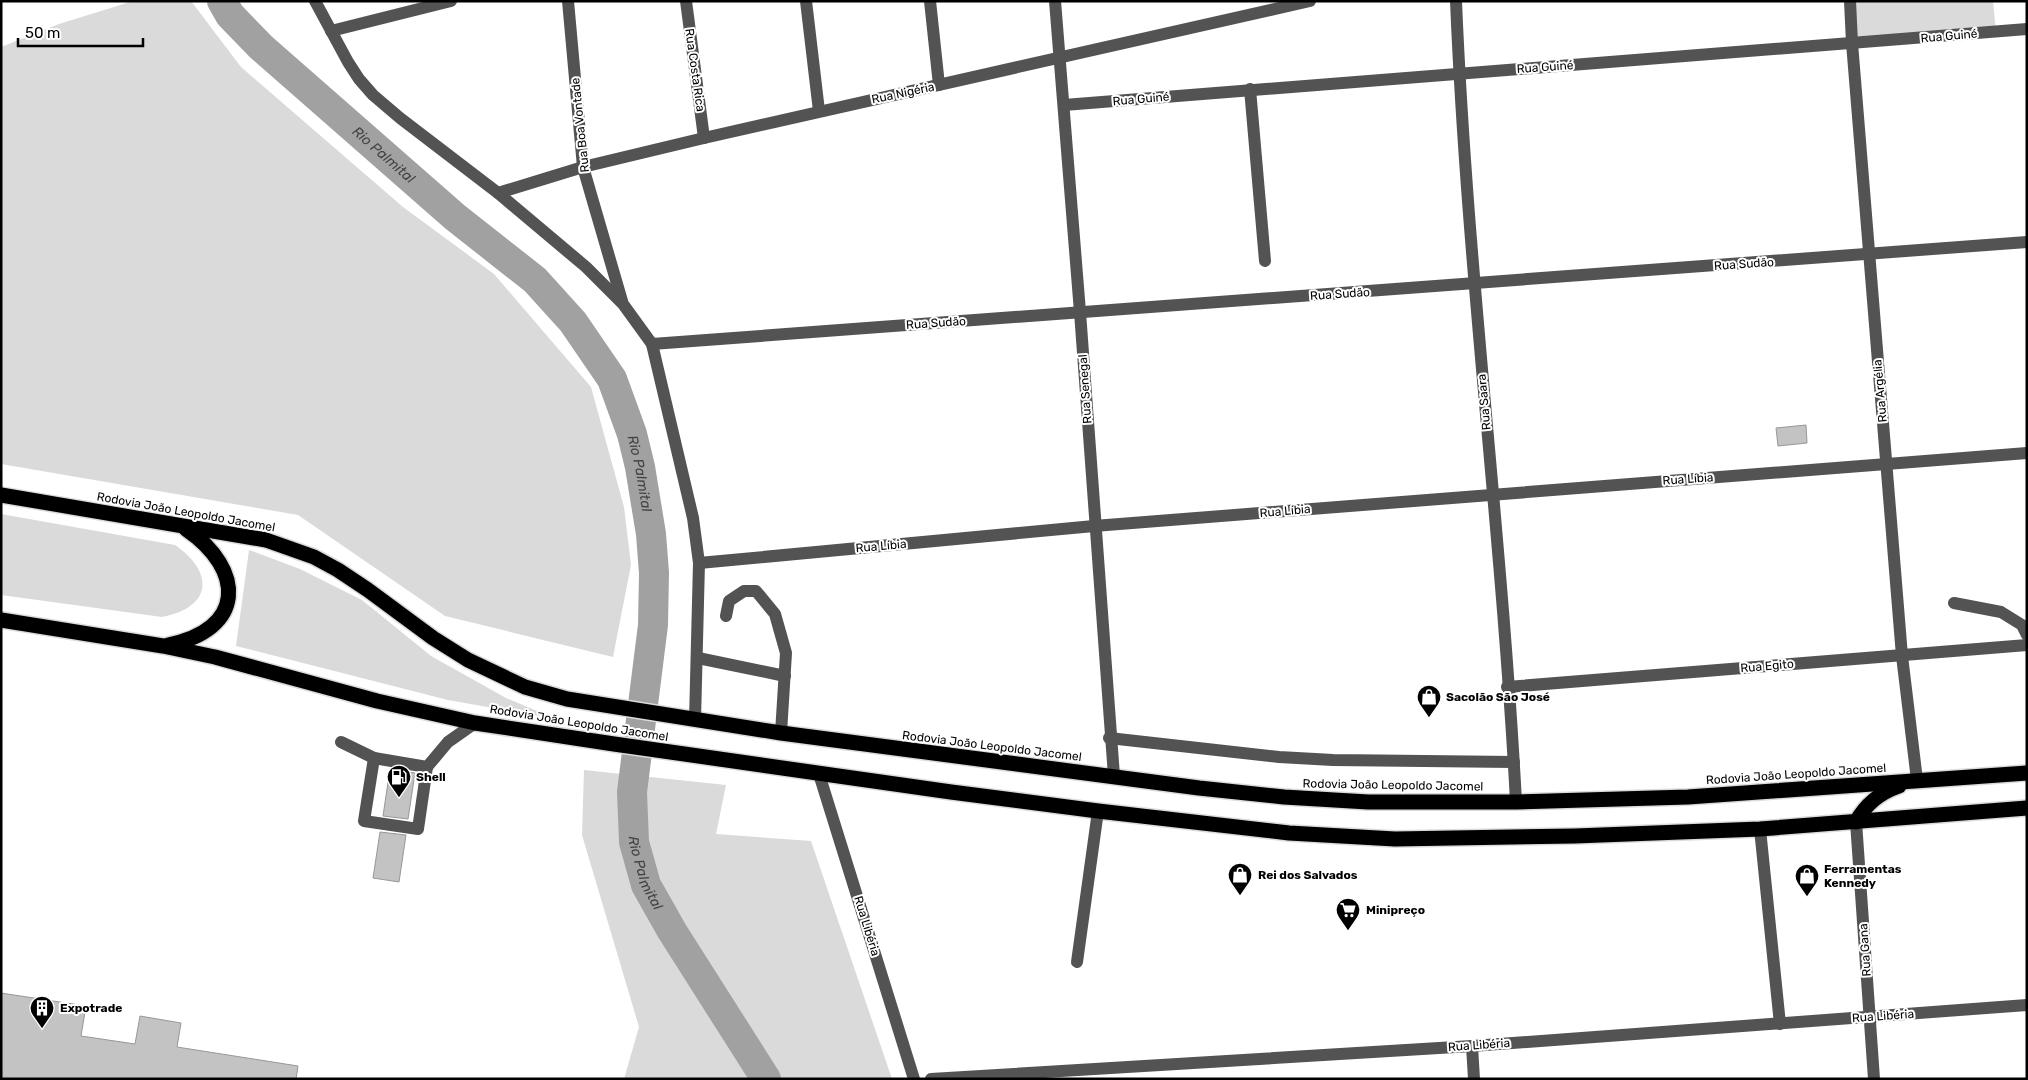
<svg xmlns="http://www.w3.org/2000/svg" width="2028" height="1080" font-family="Rubik,sans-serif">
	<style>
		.green { fill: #dadada }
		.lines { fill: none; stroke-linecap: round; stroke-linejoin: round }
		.river { stroke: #a1a1a1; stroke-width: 30 }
		.building { fill: #c3c3c3; stroke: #979797 }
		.highway-casing { stroke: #dbdbdb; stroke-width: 18 }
		.minor { stroke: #535353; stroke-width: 12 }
		.highway { stroke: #000; stroke-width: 15 }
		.labels { text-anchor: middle; stroke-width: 4; stroke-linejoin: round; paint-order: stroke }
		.street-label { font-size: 12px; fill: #000; stroke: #fff }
		.poi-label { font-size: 12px; font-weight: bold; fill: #000; stroke: #fff; text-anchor: start }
		.water-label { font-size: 14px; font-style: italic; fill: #424242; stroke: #fff }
	</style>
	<rect width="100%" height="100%" fill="#fff"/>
	<!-- green -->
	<g class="green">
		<path d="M 133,1 L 191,1 L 241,67 L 403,207 L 494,274 L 591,387 L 624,507 L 631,565 L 613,657 L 445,616 L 298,515 L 1,464 L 1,47 L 59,24 Z"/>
		<path d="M 1850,1 L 1993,1 L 1996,32 L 1852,43 Z"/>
		<path d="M 1,514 L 175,545 C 214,572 213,607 162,617 L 1,595 Z"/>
		<path d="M 249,550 L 300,569 L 362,600 L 431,656 L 506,698 L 556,719 L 448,700 L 236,646 Z"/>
		<path d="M 584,770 L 726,785 L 716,834 L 811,841 L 892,1079 L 624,1079 L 639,1027 L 582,835 Z"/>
	</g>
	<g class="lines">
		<!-- river -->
		<path class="river" id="s1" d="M 222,1 L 230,15 L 261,47 L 455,217 L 535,280 L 573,322 L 612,379 L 632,434 L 640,467 L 651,534 L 654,573 L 653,625 L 632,792 L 634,842 L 646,885 L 672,931 L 766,1079"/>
	</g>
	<!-- building -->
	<g class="building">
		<path d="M 1806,425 L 1807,443 L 1778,446 L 1776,428 Z"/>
		<path d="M 390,769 L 415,773 L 408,819 L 383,816 Z"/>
		<path d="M 380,832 L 406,835 L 399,882 L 373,878 Z"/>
		<path d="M 1,993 L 86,1006 L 81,1036 L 135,1044 L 140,1016 L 181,1023 L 177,1047 L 298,1066 L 296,1079 L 1,1079 Z"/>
	</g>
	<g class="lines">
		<defs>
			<g id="highway">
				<path d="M 1,495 L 266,540 L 314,557 L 338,570 L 368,590 L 433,638 L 468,660 L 525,687 L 567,699 L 781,733 L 1199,788 L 1284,797 L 1368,802 L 1516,802 L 1688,797 L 2027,773"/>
				<path d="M 1,620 L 163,646 L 215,657 L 377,701 L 475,723 L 614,744 L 951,792 L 1098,811 L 1289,833 L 1395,839 L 1575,836 L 1760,829 L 2027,808"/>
				<path d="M 168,645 C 245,630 246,570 186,529"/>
				<path d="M 1856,822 C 1866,804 1879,793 1899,786"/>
			</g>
		</defs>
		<!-- highway casing -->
		<use href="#highway" class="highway-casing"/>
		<!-- minor -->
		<g class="minor">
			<path d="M 315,1 L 348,62 L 359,79 L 373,95 L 400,118 L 498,193 L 586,267 L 623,304 L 652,344 L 693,518 L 699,563 L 695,720"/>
			<path d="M 568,1 L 583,167 L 622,301"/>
			<path d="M 686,1 L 704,138"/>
			<path d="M 806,1 L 819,111"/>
			<path d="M 930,1 L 939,85"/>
			<path d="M 1055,1 L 1080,312 L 1114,776"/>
			<path d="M 1456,1 C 1467,269 1502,535 1516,802"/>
			<path d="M 1850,1 L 1852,43 L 1902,656 L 1917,780"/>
			<path d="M 331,31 L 451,1"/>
			<path d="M 1250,89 L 1265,261"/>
			<path d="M 1064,105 L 2027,29"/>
			<path d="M 498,193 L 583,167 L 704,138 L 1310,1"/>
			<path d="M 652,344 L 2027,242"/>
			<path d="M 699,563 L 1094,526 L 2027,453"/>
			<path d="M 1954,603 L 2001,612 L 2022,625 L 2027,635"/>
			<path d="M 726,616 L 729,601 L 744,591 L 756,591 L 775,614 L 786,653 L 781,733"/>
			<path d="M 698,658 L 785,676"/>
			<path d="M 1507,687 L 2027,645"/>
			<path d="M 1109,738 L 1279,757 L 1333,760 L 1514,762"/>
			<path d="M 341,742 L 374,758 L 427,767 L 448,742 L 475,723"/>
			<path d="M 374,758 L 364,821 L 418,829 L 427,767"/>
			<path d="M 819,774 L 914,1079"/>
			<path d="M 1856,822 L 1874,1079"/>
			<path d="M 1760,829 L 1780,1024"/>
			<path d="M 1077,962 L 1098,811"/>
			<path d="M 1472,1046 L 1474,1079"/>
			<path d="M 931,1079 L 1472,1046 L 2027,1005"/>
		</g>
		<!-- highway -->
		<use href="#highway" class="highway"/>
	</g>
	<!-- icons -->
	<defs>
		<symbol id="shop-pin" viewBox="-11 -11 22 30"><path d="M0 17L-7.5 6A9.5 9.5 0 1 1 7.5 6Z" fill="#000" stroke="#fff"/><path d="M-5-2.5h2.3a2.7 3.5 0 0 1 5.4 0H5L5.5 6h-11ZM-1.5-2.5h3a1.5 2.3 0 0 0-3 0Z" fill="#fff"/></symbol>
		<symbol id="fuel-pin" viewBox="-11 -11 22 30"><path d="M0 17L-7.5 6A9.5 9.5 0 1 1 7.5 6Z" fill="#000" stroke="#fff"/><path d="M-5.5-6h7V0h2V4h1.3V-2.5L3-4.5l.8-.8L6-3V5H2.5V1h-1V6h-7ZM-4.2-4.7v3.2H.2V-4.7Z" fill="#fff"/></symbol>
		<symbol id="supermarket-pin" viewBox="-11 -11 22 30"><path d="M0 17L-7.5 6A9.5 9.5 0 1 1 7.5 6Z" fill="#000" stroke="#fff"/><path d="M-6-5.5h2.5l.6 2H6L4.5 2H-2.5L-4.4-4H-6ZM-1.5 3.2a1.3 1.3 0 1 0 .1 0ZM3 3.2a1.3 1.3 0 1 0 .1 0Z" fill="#fff"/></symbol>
		<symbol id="building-pin" viewBox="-11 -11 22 30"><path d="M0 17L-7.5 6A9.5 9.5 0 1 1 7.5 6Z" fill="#000" stroke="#fff"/><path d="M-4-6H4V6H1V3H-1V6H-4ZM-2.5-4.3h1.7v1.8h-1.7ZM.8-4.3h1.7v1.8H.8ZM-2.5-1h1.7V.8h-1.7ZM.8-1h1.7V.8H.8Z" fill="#fff"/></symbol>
	</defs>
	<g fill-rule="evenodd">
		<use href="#shop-pin" x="1415" y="683" width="28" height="38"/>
		<use href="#fuel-pin" x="385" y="763" width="28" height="38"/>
		<use href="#shop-pin" x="1226" y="861" width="28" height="38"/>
		<use href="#shop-pin" x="1793" y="862" width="28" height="38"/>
		<use href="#supermarket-pin" x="1334" y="896" width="28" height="38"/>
		<use href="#building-pin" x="28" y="994" width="28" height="38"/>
	</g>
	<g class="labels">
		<!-- street labels -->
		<g class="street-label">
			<text transform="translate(1949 36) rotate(-5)" y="4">Rua Guiné</text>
			<text transform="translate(1545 67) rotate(-4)" y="4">Rua Guiné</text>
			<text transform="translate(695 70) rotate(82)" y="4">Rua Costa Rica</text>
			<text transform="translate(903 93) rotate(-12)" y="4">Rua Nigéria</text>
			<text transform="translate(1141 99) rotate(-5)" y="4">Rua Guiné</text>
			<text transform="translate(580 125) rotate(-96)" y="4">Rua Boa Vontade</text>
			<text transform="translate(1744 264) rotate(-4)" y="4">Rua Sudão</text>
			<text transform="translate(1340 294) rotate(-4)" y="4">Rua Sudão</text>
			<text transform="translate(936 323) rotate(-4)" y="4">Rua Sudão</text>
			<text transform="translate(1085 389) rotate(-94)" y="4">Rua Senegal</text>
			<text transform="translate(1880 391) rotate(-95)" y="4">Rua Argélia</text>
			<text transform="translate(1484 402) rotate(-95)" y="4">Rua Saara</text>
			<text transform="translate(1688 479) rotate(-4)" y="4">Rua Líbia</text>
			<text transform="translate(1285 511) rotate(-5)" y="4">Rua Líbia</text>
			<text transform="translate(186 512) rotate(10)" y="4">Rodovia João Leopoldo Jacomel</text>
			<text transform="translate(881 546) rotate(-5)" y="4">Rua Líbia</text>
			<text transform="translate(1767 666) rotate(-5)" y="4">Rua Egito</text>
			<text transform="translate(579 723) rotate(9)" y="4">Rodovia João Leopoldo Jacomel</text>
			<text transform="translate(992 746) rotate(7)" y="4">Rodovia João Leopoldo Jacomel</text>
			<text transform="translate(1796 774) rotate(-4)" y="4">Rodovia João Leopoldo Jacomel</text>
			<text transform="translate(1393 785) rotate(1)" y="4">Rodovia João Leopoldo Jacomel</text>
			<text transform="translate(867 926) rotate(73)" y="4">Rua Libéria</text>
			<text transform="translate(1865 950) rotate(-94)" y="4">Rua Gana</text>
			<text transform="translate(1883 1016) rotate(-4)" y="4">Rua Libéria</text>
			<text transform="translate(1479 1045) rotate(-4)" y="4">Rua Libéria</text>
		</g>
		<!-- poi labels -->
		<g class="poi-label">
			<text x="1446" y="701">Sacolão São José</text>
			<text x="416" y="781">Shell</text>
			<text x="1824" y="873">Ferramentas<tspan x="1824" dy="14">Kennedy</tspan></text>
			<text x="1258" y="879">Rei dos Salvados</text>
			<text x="1366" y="914">Minipreço</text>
			<text x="60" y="1012">Expotrade</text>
		</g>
		<!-- water labels -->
		<g class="water-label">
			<text dy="5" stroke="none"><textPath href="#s1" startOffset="224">Rio Palmital</textPath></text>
			<text dy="5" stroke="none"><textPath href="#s1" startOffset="645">Rio Palmital</textPath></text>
			<text dy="5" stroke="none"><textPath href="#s1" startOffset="1049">Rio Palmital</textPath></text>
		</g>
	</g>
	<!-- border -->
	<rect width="2028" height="1080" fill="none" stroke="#000000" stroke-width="5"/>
	<!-- scale -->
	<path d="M18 38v8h125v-8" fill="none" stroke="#000000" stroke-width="2.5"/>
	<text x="25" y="38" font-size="15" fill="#000000" stroke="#ffffff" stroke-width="4" paint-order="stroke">50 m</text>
</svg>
